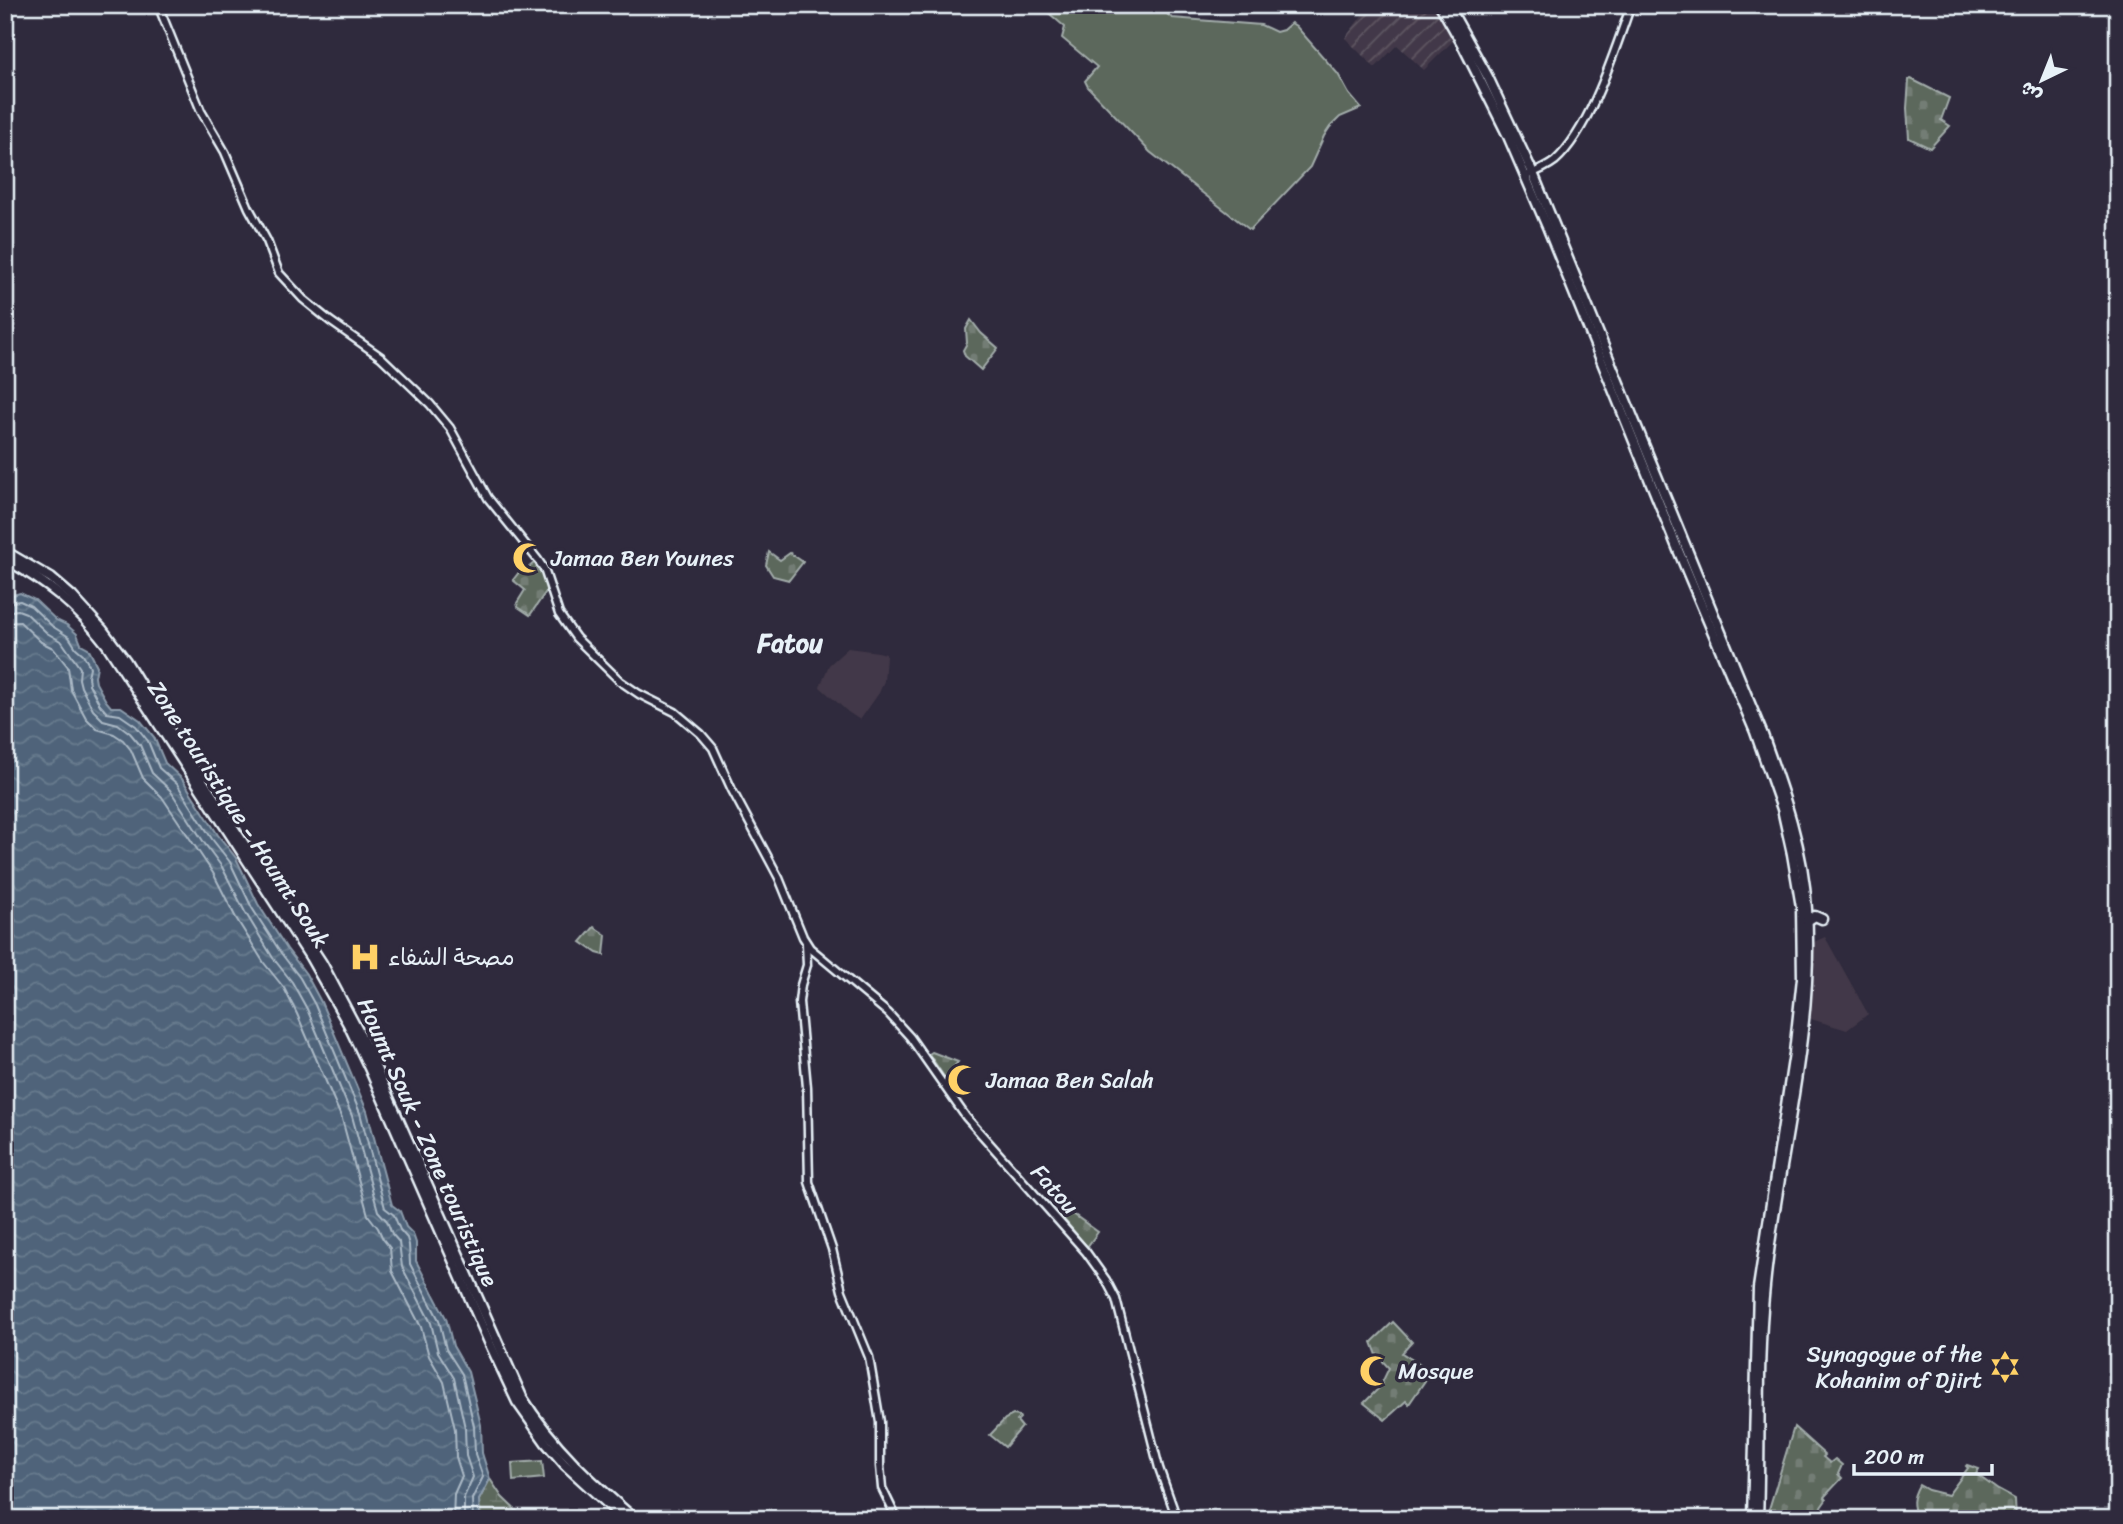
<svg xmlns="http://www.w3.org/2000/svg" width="2123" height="1524" font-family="Sriracha,'Playpen Sans Arabic',sans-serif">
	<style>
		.built { fill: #433948 }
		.industrial { fill: url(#industrial-furrows) }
		.grass { fill: #5c675c; stroke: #a2acaa; stroke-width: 2 }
		.wetland { fill: url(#wetland-marsh); stroke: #a2acaa; stroke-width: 2 }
		.cemetery { fill: url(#cemetery-stones); stroke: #a2acaa; stroke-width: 2 }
		.water { fill: url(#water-waves); stroke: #8c9cac; stroke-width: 2 }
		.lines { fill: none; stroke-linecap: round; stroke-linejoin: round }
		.shore { stroke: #abb9c6; stroke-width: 2 }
		.minor-casing { stroke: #e8f1f8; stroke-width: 11 }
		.major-casing { stroke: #e8f1f8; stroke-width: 13 }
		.minor { stroke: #2f2a3d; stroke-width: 6 }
		.major { stroke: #2f2a3d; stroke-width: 8 }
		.labels { text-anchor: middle; stroke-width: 7; stroke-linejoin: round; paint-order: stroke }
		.poi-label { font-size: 23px; fill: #e8f1f8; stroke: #2f2a3d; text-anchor: start }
		.street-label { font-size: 23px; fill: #e8f1f8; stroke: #2f2a3d }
		.quarter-label { font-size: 26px; font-weight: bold; fill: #e8f1f8; stroke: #2f2a3d }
	</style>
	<defs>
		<pattern id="industrial-furrows" width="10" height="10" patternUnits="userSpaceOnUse" patternTransform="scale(1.75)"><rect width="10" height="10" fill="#433948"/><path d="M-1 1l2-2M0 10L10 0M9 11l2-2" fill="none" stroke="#5e5663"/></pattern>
		<pattern id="wetland-marsh" width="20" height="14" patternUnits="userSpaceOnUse" patternTransform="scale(1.75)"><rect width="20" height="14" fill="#5c675c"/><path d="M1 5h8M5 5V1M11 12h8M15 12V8" fill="none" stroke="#737d74"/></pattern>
		<pattern id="cemetery-stones" width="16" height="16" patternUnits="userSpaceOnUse" patternTransform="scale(1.75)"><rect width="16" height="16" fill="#5c675c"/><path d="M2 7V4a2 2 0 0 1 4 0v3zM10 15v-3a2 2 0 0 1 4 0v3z" fill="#737d74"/></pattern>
		<pattern id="water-waves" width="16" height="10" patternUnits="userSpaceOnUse" patternTransform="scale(1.75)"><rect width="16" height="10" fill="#4f647a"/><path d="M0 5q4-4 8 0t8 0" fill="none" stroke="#687b8e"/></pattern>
	</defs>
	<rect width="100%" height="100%" fill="#2f2a3d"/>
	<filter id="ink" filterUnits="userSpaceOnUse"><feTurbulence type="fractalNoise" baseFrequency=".0143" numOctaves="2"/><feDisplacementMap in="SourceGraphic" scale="14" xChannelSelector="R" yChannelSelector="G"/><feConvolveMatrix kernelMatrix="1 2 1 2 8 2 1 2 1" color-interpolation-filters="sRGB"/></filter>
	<g filter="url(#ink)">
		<!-- built -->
		<g class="built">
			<path d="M 848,648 L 878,652 L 886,654 L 886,656 L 884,681 L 879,693 L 860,720 L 848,712 L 820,687 L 829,665 Z"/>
			<path d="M 1825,937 L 1868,1014 L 1847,1030 L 1811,1019 L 1809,1015 L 1813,982 L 1812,943 Z"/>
		</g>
		<!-- industrial -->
		<path class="industrial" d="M 1370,5 L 1435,5 L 1455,39 L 1424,70 L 1397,45 L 1375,68 L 1345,38 Z"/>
		<!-- grass -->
		<g class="grass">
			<path d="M 1045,5 L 1156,5 L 1172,18 L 1261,25 L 1276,32 L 1283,30 L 1291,23 L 1296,26 L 1338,74 L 1349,94 L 1361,108 L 1340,117 L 1330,127 L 1324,136 L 1310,167 L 1250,230 L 1150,152 L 1088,87 L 1085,81 L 1097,67 L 1062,38 L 1065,27 L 1043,8 Z"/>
			<path d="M 542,1461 L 544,1478 L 513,1481 L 512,1463 Z"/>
		</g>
		<!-- wetland -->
		<path class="wetland" d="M 490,1479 L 502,1497 L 525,1519 L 480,1519 L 479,1500 Z"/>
		<!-- cemetery -->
		<g class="cemetery">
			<path d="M 1911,79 L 1949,98 L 1941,120 L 1950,126 L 1930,148 L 1909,138 L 1907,108 L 1909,80 Z"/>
			<path d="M 971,320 L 981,333 L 998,348 L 981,370 L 965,356 L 963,350 L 967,343 L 966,329 Z"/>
			<path d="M 769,552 L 780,560 L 790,553 L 803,562 L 789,580 L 773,576 L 766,565 Z"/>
			<path d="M 535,562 L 541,570 L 547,590 L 530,615 L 518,607 L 517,603 L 525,590 L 513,580 L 523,567 L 526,570 Z"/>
			<path d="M 594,927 L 606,935 L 604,955 L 597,953 L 581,942 Z"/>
			<path d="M 932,1052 L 958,1062 L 945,1078 L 929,1054 Z"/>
			<path d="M 1063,1213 L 1073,1214 L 1098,1232 L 1087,1247 L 1061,1216 Z"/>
			<path d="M 1393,1322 L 1412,1342 L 1402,1353 L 1431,1372 L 1409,1404 L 1406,1401 L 1385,1420 L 1364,1403 L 1380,1387 L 1389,1368 L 1377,1355 L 1372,1342 Z"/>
			<path d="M 1013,1415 L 1019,1416 L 1020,1418 L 1017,1421 L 1022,1427 L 1005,1447 L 990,1435 L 1005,1419 Z"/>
			<path d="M 1794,1427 L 1825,1455 L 1823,1457 L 1830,1463 L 1835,1459 L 1842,1465 L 1838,1474 L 1842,1478 L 1824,1497 L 1826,1500 L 1819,1510 L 1821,1514 L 1811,1519 L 1766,1519 Z"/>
			<path d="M 1967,1465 L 1979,1469 L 1976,1474 L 1998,1490 L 2015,1499 L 2016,1519 L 1918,1519 C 1911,1505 1912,1498 1919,1485 L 1928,1490 L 1948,1495 L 1968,1468 L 1966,1466 Z"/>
		</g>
		<!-- water -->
		<path class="water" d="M 20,593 L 35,600 L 56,620 L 67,625 L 77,634 L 81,644 L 88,648 L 97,666 L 95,677 L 96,683 L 106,701 L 111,707 L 121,707 L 140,720 L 154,737 L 165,763 L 182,779 L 218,835 L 236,858 L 258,904 L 287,949 L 306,974 L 321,1002 L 367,1111 L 392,1205 L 400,1211 L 406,1227 L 413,1234 L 416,1243 L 416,1261 L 446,1318 L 453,1346 L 468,1372 L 481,1425 L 482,1453 L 490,1479 L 479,1500 L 480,1519 L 5,1519 L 5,597 Z"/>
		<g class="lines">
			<!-- shore -->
			<g class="shore">
				<path d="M 5,603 L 20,601 L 31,606 L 52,626 L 69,637 L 76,648 L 83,654 L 90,667 L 88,677 L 89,684 L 100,705 L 107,713 L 120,715 L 136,726 L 148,741 L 159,768 L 177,784 L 212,839 L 230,862 L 252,908 L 281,953 L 300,978 L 315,1005 L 360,1113 L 385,1208 L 394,1215 L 400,1230 L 407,1238 L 409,1245 L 410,1264 L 439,1320 L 446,1349 L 462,1374 L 474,1426 L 475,1454 L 483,1477 L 472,1499 L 473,1519"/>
				<path d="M 5,612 L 18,610 L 26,613 L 47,633 L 62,642 L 80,668 L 79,679 L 81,687 L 93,710 L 103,720 L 118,724 L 130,733 L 140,745 L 152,773 L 170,790 L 205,844 L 222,867 L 245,912 L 273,958 L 292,982 L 307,1009 L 352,1116 L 378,1211 L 387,1221 L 392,1234 L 399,1242 L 402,1267 L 431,1323 L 438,1352 L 454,1378 L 465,1428 L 466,1456 L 473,1477 L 464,1497 L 464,1519"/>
				<path d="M 5,623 L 20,622 L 41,642 L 53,648 L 68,667 L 71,690 L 86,718 L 97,729 L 114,734 L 123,740 L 131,750 L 143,778 L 162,797 L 213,873 L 236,918 L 264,963 L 284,988 L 297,1014 L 342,1119 L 368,1215 L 378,1228 L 383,1239 L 390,1248 L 392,1271 L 421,1327 L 429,1356 L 444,1382 L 455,1429 L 456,1457 L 462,1476 L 454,1494 L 453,1519"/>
			</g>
			<defs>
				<g id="minor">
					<path d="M 158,5 L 201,111 L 225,152 L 249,208 L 267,241 L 279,273 L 303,299 L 330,321 L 381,357 L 430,404 L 450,428 L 488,498 L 538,560 L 544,569 L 559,614 L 576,638 L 620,681 L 639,694 L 675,712 L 701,734 L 713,748 L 732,790 L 779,878 L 803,937 L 810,948 L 888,1013 L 910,1037 L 966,1117 L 1086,1252 L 1106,1280 L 1116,1299 L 1159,1468 L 1177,1519"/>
					<path d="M 1526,176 C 1536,172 1546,168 1555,161 C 1590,130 1615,50 1631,5"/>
					<path d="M 806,943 L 807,965 L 801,985 L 799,1002 L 807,1087 L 809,1182 L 832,1249 L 842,1291 L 869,1357 L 880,1422 L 880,1466 L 882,1488 L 897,1519"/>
				</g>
				<g id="major">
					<path d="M 1440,5 L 1461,42 L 1507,134 L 1548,229 L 1678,550 L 1755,732 L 1782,809 L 1792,854 L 1801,907 L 1802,978 L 1794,1053 L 1758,1288 L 1752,1519"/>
					<path d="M 1448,5 L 1488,77 L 1533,173 L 1763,735 C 1783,791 1804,849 1807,909 C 1815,1037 1777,1160 1765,1286 C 1757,1363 1761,1442 1758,1519"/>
					<path d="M 5,551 L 51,578 L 72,596 L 102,629 L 126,661 L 156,710 L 322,963 L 365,1044 L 522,1397 C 552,1446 592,1482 635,1519"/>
					<path d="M 5,559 C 48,583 77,606 107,645 L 310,957 L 348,1024 L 369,1068 L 488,1340 L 517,1402 L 546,1443 L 565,1465 L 624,1519"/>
					<path d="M 1807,921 L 1815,916 L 1822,919"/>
				</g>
			</defs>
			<!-- minor casing -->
			<use href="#minor" class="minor-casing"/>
			<!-- major casing -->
			<use href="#major" class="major-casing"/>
			<!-- minor -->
			<use href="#minor" class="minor"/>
			<!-- major -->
			<use href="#major" class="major"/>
		</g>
	</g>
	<!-- icons -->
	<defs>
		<symbol id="mosque-bare" viewBox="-9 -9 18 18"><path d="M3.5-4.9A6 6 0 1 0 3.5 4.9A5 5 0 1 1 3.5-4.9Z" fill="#ffd166" stroke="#2f2a3d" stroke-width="2.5" paint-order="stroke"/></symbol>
		<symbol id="hospital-bare" viewBox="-9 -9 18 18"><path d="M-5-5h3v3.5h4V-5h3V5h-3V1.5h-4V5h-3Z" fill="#ffd166" stroke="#2f2a3d" stroke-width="2.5" paint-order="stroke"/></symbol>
		<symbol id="synagogue-bare" viewBox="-9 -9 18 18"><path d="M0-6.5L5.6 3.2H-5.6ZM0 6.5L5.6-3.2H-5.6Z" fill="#ffd166" stroke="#2f2a3d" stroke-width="2.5" paint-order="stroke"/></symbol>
	</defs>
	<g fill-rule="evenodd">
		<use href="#mosque-bare" x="506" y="536" width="44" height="44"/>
		<use href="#hospital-bare" x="343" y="935" width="44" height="44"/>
		<use href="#mosque-bare" x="941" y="1058" width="44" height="44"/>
		<use href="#synagogue-bare" x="1983" y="1345" width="44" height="44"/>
		<use href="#mosque-bare" x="1353" y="1349" width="44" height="44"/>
	</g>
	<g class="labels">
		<!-- poi labels -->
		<g class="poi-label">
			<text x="551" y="566">Jamaa Ben Younes</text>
			<text x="388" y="965">مصحة الشفاء</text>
			<text x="986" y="1088">Jamaa Ben Salah</text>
			<text x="1982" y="1362" text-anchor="end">Synagogue of the<tspan x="1982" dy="26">Kohanim of Djirt</tspan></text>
			<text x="1398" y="1379">Mosque</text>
		</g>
		<!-- street labels -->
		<g class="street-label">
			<text transform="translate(239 814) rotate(57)" y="8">Zone touristique - Houmt Souk</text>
			<text transform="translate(428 1142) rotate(66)" y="8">Houmt Souk - Zone touristique</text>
			<text transform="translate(1055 1189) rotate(48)" y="8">Fatou</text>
		</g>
		<!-- quarter labels -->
		<g class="quarter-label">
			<text x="790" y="652">Fatou</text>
		</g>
	</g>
	<!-- margin -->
	<rect width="2123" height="1524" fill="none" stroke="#2f2a3d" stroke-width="28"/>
	<rect x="14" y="14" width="2095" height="1496" fill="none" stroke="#e8f1f8" stroke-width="2.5" filter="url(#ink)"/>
	<!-- north arrow -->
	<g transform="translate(2042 80) rotate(223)" stroke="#2f2a3d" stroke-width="5" paint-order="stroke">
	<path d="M0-5L12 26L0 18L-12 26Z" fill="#e8f1f8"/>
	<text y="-10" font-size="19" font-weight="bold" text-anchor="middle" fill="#e8f1f8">ش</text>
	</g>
	<!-- scale -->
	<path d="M1854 1464v10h138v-10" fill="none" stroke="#e8f1f8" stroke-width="3.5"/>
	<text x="1864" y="1464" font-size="21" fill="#e8f1f8" stroke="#2f2a3d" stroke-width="5" paint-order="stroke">200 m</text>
</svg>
